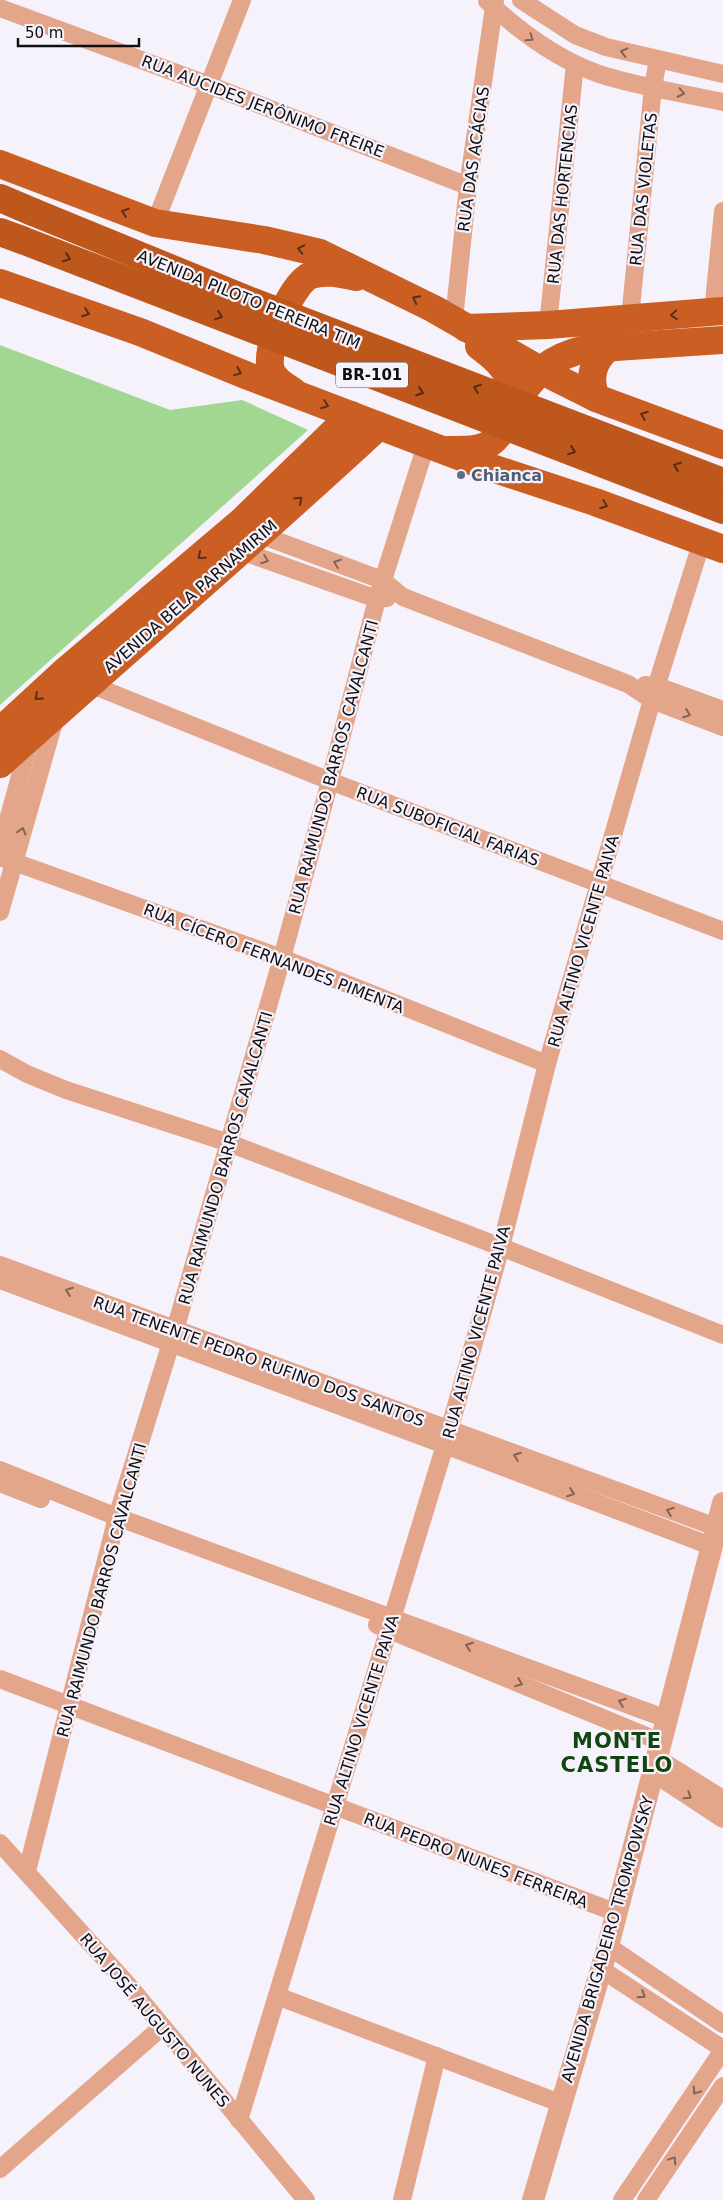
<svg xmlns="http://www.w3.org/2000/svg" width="723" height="2200" font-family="'DejaVu Sans',sans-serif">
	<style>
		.green { fill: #a1d790 }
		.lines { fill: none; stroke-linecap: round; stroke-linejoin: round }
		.minor { stroke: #e3a68b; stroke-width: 18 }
		.tertiary { stroke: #e3a68b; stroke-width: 22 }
		.primary { stroke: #cb5f23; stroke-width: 28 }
		.trunk { stroke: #be571c; stroke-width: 28 }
		.trunk-bridge { stroke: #be571c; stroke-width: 28 }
		.oneway { stroke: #846254 }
		.oneway2 { stroke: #5a2e18 }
		.oneway3 { stroke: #552b15 }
		.service-dot { fill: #5c6f8a; stroke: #f5f2fb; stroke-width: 2 }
		.labels { text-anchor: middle; stroke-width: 4.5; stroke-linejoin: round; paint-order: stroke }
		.shield { fill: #f5f2fb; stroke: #545257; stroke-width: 1 }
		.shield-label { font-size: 15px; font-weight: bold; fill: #0f0e11 }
		.street-label { font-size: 16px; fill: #0f0e11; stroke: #f5f2fb }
		.service-label { font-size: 16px; font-weight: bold; fill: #4e5e75; stroke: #f5f2fb; text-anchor: start }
		.district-label { font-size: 21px; font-weight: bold; letter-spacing: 1px; fill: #114610; stroke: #f5f2fb }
	</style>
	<rect width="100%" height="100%" fill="#f5f2fb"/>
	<!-- green -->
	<path class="green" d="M 0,345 L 170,410 L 242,400 L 308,430 L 0,705 Z"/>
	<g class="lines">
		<!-- minor -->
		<g class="minor">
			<path d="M 521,0 L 575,35 L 606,47 L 723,74"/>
			<path d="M 487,1 C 520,32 556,59 599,74 C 639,87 682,93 723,102"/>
			<path d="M 0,8 L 209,85 L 468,186"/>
			<path d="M 155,223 L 242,0"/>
			<path d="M 713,312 L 723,211"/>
			<path d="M 630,318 L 653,87 L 658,60"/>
			<path d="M 454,319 L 468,186 L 495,0"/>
			<path d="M 548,325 L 575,64"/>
			<path d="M 253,530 L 261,535 L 382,580 L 403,597 L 628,684 L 652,700 L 723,727"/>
			<path d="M 236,547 L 241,551 L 377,599 L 387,598"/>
			<path d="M 82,681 L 330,781 L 723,931"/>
			<path d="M 645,685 L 657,686 L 723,710"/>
			<path d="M 0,849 L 30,740"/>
			<path d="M 0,857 L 282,958 L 547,1064"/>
			<path d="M 0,912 L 56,715"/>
			<path d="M 0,1059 L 27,1074 L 66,1090 L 229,1143 L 501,1247 L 723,1335"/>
			<path d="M 0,1265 L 716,1527"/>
			<path d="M 0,1280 L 445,1445 L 711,1546"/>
			<path d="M 0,1470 L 117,1517 L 667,1719"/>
			<path d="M 0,1483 L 41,1499"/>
			<path d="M 377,1625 L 661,1742"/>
			<path d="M 0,1679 L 617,1913"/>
			<path d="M 657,1758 L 723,1799"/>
			<path d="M 653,1773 L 723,1819"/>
			<path d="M 0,1843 L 130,1987 L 306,2200"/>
			<path d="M 27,1871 L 117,1517 L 175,1330 L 282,958 L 330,781 L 377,599 L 426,445"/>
			<path d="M 608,1946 L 723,2024"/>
			<path d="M 601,1969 L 723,2049"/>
			<path d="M 277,1996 L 560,2103"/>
			<path d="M 239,2120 L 445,1445 L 501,1247 L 547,1064 L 652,700 L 702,541"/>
			<path d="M 0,2169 L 162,2027"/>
			<path d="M 402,2200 L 437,2056"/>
			<path d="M 622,2200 L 723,2050"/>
			<path d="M 646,2200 L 723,2086"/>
		</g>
		<!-- tertiary -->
		<path class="tertiary" d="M 533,2200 L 608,1946 L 723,1503"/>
		<!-- primary -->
		<g class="primary">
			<path d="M 0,164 L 155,223 L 264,240 L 320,253 L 434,309 L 540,370 L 596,398 L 723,445"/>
			<path d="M 0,283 L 140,332 L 248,376 L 474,462 L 595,502 L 723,549"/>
			<path d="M 466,328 L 548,325 L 723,311"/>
			<path d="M 293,391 C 285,386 274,380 271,370 C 264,350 290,284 311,275 C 325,270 342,274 356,277"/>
			<path d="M 596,398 C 588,378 592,360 610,347"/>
			<path d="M 511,407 C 536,375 544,359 585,349 L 723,340"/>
			<path d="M 449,450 C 461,450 472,451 483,447 C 508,437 519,396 506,373 C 500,361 489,354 479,346"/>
			<path d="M 0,731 L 63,673 L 241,522 L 351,415"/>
			<path d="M 0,764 C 126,651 255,541 379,426"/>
		</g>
		<!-- trunk -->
		<g class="trunk">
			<path d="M 0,198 L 33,212"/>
			<path d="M 0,232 L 22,240"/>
		</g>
		<!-- trunk-bridge -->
		<g class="trunk-bridge">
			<path d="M 33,212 L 248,300 L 723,482"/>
			<path d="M 22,240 L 723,510"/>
		</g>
	</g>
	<!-- one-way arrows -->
	<defs><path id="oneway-chevron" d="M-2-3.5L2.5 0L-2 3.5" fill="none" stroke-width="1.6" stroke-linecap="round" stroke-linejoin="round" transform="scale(1.25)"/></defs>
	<g class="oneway">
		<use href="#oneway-chevron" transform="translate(530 38) rotate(34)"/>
		<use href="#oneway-chevron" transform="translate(624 52) rotate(-166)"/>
		<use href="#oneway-chevron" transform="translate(681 93) rotate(12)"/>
		<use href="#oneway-chevron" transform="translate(265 560) rotate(20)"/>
		<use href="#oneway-chevron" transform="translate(337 563) rotate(-160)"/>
		<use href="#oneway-chevron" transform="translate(687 714) rotate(21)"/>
		<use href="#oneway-chevron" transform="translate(22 831) rotate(-74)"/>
		<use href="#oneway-chevron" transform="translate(69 1291) rotate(-159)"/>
		<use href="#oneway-chevron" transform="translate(517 1456) rotate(-160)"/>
		<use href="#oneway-chevron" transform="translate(571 1493) rotate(21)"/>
		<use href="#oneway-chevron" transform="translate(670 1511) rotate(-160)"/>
		<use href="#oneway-chevron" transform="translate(469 1646) rotate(-160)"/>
		<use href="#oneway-chevron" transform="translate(519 1683) rotate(22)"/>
		<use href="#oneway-chevron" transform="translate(622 1702) rotate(-160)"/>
		<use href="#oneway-chevron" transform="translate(688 1796) rotate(33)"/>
		<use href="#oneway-chevron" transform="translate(642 1995) rotate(33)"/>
		<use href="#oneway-chevron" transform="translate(696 2091) rotate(124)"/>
		<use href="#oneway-chevron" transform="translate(673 2160) rotate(-56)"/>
	</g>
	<g class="oneway2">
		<use href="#oneway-chevron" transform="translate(125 212) rotate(-160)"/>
		<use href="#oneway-chevron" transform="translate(301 249) rotate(-167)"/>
		<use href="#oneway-chevron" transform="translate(416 299) rotate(-153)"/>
		<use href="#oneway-chevron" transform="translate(86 313) rotate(20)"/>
		<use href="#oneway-chevron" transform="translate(674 315) rotate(176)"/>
		<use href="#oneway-chevron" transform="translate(238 372) rotate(22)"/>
		<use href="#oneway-chevron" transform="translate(325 405) rotate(21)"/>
		<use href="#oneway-chevron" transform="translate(644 415) rotate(-160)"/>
		<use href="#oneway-chevron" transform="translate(299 500) rotate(-43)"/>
		<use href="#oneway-chevron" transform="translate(604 505) rotate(20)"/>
		<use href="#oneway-chevron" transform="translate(201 556) rotate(140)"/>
		<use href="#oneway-chevron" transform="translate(38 697) rotate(138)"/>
	</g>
	<g class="oneway3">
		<use href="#oneway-chevron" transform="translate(67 258) rotate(21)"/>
		<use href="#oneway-chevron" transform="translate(219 316) rotate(21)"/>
		<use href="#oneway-chevron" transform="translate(477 388) rotate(-159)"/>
		<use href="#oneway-chevron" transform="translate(420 392) rotate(20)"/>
		<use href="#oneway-chevron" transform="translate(572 451) rotate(21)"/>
		<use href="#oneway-chevron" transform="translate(677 466) rotate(-159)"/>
	</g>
	<!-- markers -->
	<circle class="service-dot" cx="461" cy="475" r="5"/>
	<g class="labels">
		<!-- shield labels -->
		<rect class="shield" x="336" y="362.5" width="72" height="25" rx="4"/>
		<g class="shield-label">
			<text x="372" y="380">BR-101</text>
		</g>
		<!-- street labels -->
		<g class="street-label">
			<text transform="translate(263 106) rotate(21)" y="6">RUA AUCIDES JERÔNIMO FREIRE</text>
			<text transform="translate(473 159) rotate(-82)" y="6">RUA DAS ACÁCIAS</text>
			<text transform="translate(643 189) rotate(-84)" y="6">RUA DAS VIOLETAS</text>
			<text transform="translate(562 194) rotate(-84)" y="6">RUA DAS HORTENCIAS</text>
			<text transform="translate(249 299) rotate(22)" y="6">AVENIDA PILOTO PEREIRA TIM</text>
			<text transform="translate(190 596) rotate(-41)" y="6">AVENIDA BELA PARNAMIRIM</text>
			<text transform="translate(333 767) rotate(-75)" y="6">RUA RAIMUNDO BARROS CAVALCANTI</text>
			<text transform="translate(448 826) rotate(21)" y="6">RUA SUBOFICIAL FARIAS</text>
			<text transform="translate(583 941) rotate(-74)" y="6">RUA ALTINO VICENTE PAIVA</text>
			<text transform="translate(274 958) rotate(21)" y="6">RUA CÍCERO FERNANDES PIMENTA</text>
			<text transform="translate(225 1158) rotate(-74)" y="6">RUA RAIMUNDO BARROS CAVALCANTI</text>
			<text transform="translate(476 1332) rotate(-75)" y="6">RUA ALTINO VICENTE PAIVA</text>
			<text transform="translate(259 1361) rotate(20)" y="6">RUA TENENTE PEDRO RUFINO DOS SANTOS</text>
			<text transform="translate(101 1590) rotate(-75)" y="6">RUA RAIMUNDO BARROS CAVALCANTI</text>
			<text transform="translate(361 1720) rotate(-73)" y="6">RUA ALTINO VICENTE PAIVA</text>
			<text transform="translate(476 1860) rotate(21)" y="6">RUA PEDRO NUNES FERREIRA</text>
			<text transform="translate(607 1939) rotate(-74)" y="6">AVENIDA BRIGADEIRO TROMPOWSKY</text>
			<text transform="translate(155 2020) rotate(50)" y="6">RUA JOSÉ AUGUSTO NUNES</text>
		</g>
		<!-- service labels -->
		<g class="service-label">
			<text x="471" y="481">Chianca</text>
		</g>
		<!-- district labels -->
		<g class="district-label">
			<text x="617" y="1748">MONTE<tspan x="617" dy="24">CASTELO</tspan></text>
		</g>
	</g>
	<!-- scale -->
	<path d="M18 38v8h121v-8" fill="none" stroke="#0f0e11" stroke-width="2.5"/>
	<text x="25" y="38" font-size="15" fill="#0f0e11" stroke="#f5f2fb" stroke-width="4" paint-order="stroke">50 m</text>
</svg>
